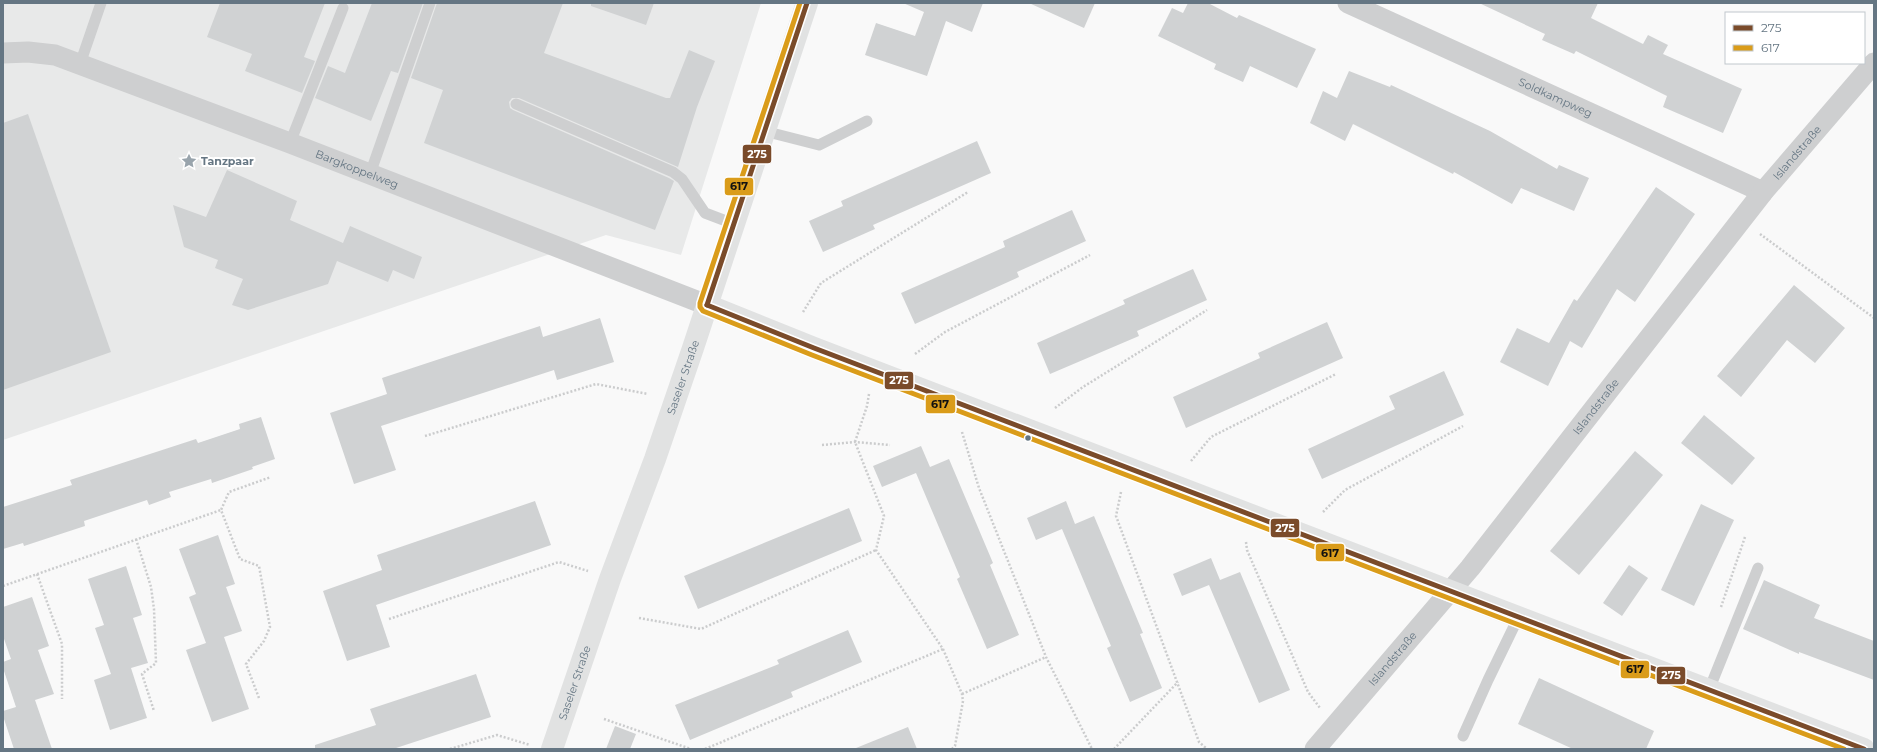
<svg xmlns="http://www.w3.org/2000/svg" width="1877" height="752" font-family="Montserrat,sans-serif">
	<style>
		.built { fill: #e8e9e9 }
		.building { fill: #d0d2d3 }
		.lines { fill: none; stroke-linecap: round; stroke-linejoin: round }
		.path { stroke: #cbcccd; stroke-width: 2.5; stroke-dasharray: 2 2; stroke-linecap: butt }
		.lane { stroke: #cecfd0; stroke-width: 11 }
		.street { stroke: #cecfd0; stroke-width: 21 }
		.secondary { stroke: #e1e2e2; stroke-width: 22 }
		.bus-1-casing { stroke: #fff; stroke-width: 8 }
		.bus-2-casing { stroke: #fff; stroke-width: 8 }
		.bus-1 { stroke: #7a4b2a; stroke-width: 5 }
		.bus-2 { stroke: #da9c1a; stroke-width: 5 }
		.bus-dot { fill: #657683; stroke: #fff; stroke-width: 1.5 }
		.labels { text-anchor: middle; stroke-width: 4; stroke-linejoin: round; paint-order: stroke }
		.street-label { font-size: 11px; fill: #657683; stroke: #fff }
		.poi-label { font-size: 11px; font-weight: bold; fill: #657683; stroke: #fff; text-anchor: start }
		.line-badge { stroke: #fff; stroke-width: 1.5 }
		.badge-label { font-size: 11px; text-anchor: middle; font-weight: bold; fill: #fff }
		.pale-badge-label { font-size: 11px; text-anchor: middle; font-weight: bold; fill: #111 }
	</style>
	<rect width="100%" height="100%" fill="#f9f9f9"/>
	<!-- built -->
	<path class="built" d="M 3,3 L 761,3 L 681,255 L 606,235 L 3,440 Z"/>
	<!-- building -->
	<g class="building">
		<path d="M 220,3 L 325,3 L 304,57 L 315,61 L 302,93 L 245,71 L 252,54 L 207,37 Z"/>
		<path d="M 372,3 L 423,3 L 398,73 L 391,71 L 371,121 L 315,98 L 328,66 L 345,73 Z"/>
		<path d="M 437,3 L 563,3 L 544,53 L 666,98 L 670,98 L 689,50 L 715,61 L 697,107 L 678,167 L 519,98 L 512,98 L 509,102 L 510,108 L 513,110 L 669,178 L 674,181 L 655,230 L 424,143 L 443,90 L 411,78 Z"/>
		<path d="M 591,3 L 654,3 L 646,25 L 591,6 Z"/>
		<path d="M 903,3 L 983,3 L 972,32 L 946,21 L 927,76 L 865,55 L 876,23 L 915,36 L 924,12 Z"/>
		<path d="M 1029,3 L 1095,3 L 1084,28 Z"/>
		<path d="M 1188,3 L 1208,3 L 1237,18 L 1239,15 L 1316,49 L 1297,88 L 1250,66 L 1243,82 L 1214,69 L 1216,64 L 1158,36 L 1172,8 L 1183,13 Z"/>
		<path d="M 1479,3 L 1598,3 L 1591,18 L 1643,44 L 1648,35 L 1668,45 L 1663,54 L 1742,89 L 1723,133 L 1663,107 L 1667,96 L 1576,51 L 1574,54 L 1542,40 L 1545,34 Z"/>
		<path d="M 1349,71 L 1390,87 L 1391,85 L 1447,111 L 1490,131 L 1557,169 L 1559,165 L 1589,178 L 1574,211 L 1521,188 L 1512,204 L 1454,172 L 1453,174 L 1353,124 L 1345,141 L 1310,123 L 1323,91 L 1337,98 Z"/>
		<path d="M 28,114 L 111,352 L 3,390 L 3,123 Z"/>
		<path d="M 977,141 L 991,173 L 873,225 L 875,229 L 823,252 L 809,221 L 843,206 L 841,201 Z"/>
		<path d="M 227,170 L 297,201 L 290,220 L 343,243 L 350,226 L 422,257 L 414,279 L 393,270 L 388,282 L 337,261 L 328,284 L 248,310 L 232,305 L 243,279 L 215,268 L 218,260 L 184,247 L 173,205 L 206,217 Z"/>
		<path d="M 1656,187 L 1695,214 L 1635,302 L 1617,289 L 1582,348 L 1570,341 L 1548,386 L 1500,362 L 1517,328 L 1549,343 L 1574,299 L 1577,301 Z"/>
		<path d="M 1072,210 L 1086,241 L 1017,272 L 1019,277 L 915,324 L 901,293 L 1005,247 L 1003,241 Z"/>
		<path d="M 1193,269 L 1207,300 L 1137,331 L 1139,336 L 1050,374 L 1037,343 L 1125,304 L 1123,300 Z"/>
		<path d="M 1794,285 L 1845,328 L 1815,363 L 1787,340 L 1741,397 L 1717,376 Z"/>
		<path d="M 600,318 L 614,362 L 557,380 L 554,370 L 381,426 L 396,470 L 354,484 L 330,413 L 387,394 L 382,378 L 540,326 L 543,337 Z"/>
		<path d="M 1327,322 L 1343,358 L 1186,428 L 1173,397 L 1260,358 L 1258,353 Z"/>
		<path d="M 1444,371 L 1464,415 L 1322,479 L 1308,449 L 1395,409 L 1389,396 Z"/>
		<path d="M 1704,415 L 1755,458 L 1732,485 L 1681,443 Z"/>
		<path d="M 261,417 L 275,459 L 252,467 L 253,469 L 212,483 L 211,479 L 169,492 L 171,497 L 149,505 L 147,500 L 84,521 L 85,526 L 24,546 L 23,543 L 3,549 L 3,507 L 72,485 L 70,480 L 196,439 L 198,443 L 240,429 L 239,424 Z"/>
		<path d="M 921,446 L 930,467 L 949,459 L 993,563 L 990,565 L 1019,635 L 987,649 L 957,579 L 960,577 L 916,473 L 882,487 L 873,466 Z"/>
		<path d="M 1635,451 L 1663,475 L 1579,575 L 1550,551 Z"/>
		<path d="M 535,501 L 551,545 L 376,605 L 390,647 L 347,661 L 323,591 L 382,570 L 377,555 Z"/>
		<path d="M 1066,501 L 1075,524 L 1094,516 L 1143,633 L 1140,634 L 1162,688 L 1130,702 L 1107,648 L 1111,646 L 1062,529 L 1036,540 L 1027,518 Z"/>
		<path d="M 1701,504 L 1734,520 L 1694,606 L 1661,590 Z"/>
		<path d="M 849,508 L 862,541 L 698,609 L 684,576 Z"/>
		<path d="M 218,535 L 235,584 L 226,587 L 242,631 L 224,637 L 249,709 L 212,722 L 186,650 L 206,643 L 189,597 L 196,594 L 179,549 Z"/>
		<path d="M 1211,558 L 1220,580 L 1240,572 L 1290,690 L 1259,703 L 1209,585 L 1182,596 L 1173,574 Z"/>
		<path d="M 1629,565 L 1648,578 L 1622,616 L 1603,603 Z"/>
		<path d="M 126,566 L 142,615 L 133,618 L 148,663 L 131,668 L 147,718 L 110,730 L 94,680 L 111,674 L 95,628 L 104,625 L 88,579 Z"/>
		<path d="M 1764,580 L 1820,605 L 1814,618 L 1874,641 L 1874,680 L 1799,652 L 1799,654 L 1743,629 Z"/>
		<path d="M 32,597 L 49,646 L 38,650 L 54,694 L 35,700 L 52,749 L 14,749 L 3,716 L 3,711 L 16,707 L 3,668 L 3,662 L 11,659 L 3,636 L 3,607 Z"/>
		<path d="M 848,630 L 862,662 L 791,692 L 793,697 L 690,740 L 675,705 L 779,664 L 777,660 Z"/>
		<path d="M 476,674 L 491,717 L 393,749 L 315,749 L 315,745 L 376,725 L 370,709 Z"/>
		<path d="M 1539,678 L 1654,731 L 1646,749 L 1573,749 L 1518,724 Z"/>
		<path d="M 615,726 L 636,734 L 630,749 L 606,749 Z"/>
		<path d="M 908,727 L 917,749 L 856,749 L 856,748 Z"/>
	</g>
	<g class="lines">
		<!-- path -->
		<g class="path">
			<path d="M 1760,234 L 1874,318"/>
			<path d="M 803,312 L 821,283 L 968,192"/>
			<path d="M 915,354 L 945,332 L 1090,255"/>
			<path d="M 869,394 L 867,406 L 855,442 L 884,516 L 876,550 L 943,649 L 962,694 L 963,701 L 955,746 L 952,749"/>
			<path d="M 1055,408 L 1083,387 L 1207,310"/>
			<path d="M 962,432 L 979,488 L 1046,657 L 1092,749"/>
			<path d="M 425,436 L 596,384 L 648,394"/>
			<path d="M 822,445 L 855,442 L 890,445"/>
			<path d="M 1191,461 L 1211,437 L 1336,374"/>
			<path d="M 1121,492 L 1116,516 L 1199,742 L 1207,749"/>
			<path d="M 1323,512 L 1345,490 L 1463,426"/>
			<path d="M 136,539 L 151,587 L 154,609 L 156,663 L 142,674 L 154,711"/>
			<path d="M 1246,542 L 1247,550 L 1308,692 L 1320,708"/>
			<path d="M 37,574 L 62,644 L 62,699"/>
			<path d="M 3,586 L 221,510"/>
			<path d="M 1721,607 L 1745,537"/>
			<path d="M 639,618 L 701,629 L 876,550"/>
			<path d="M 389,619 L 559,562 L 588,571"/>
			<path d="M 962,694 L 1046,657"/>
			<path d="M 259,698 L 246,664 L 264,641 L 270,627 L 259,566 L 240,559 L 221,510 L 229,492 L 271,477"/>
			<path d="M 604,719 L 691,749"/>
			<path d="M 450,749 L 497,735 L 530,745"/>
			<path d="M 705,749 L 943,649"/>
			<path d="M 1114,749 L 1178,682"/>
		</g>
		<!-- lane -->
		<g class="lane">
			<path d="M 80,64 L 101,3"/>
			<path d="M 516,104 L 673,172 L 682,179 L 705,213 L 734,224"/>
			<path d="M 764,131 L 819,145 L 867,121"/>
			<path d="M 290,143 L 343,8"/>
			<path d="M 370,174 L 430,3"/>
			<path d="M 1709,690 L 1758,568"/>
			<path d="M 1463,736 L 1488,680 L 1519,616"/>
		</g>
		<!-- street -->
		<g class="street">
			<path id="s1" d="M 1348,3 L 1763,192"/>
			<path id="s2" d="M 3,53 L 28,52 L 55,55 L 290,143 L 707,305"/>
			<path id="s3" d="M 1315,749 L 1470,568 L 1763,192 L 1874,63"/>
		</g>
		<!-- secondary -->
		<g class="secondary">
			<path d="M 707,305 L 814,348 L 1864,749"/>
			<path id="s4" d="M 552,749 L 610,579 L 655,459 L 693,348 L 807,3"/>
		</g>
		<defs>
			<g id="bus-1">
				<path d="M 707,305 L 814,348 L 1864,749"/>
				<path d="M 707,305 L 807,3"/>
			</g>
			<path id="bus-2" d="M 800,3 L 700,303 L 700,307 L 703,311 L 812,355 L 1844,749"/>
		</defs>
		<!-- bus-1 casing -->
		<use href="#bus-1" class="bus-1-casing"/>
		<!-- bus-2 casing -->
		<use href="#bus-2" class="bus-2-casing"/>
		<!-- bus-1 -->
		<use href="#bus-1" class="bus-1"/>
		<!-- bus-2 -->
		<use href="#bus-2" class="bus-2"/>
	</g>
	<!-- icons -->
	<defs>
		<symbol id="sight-bare" viewBox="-9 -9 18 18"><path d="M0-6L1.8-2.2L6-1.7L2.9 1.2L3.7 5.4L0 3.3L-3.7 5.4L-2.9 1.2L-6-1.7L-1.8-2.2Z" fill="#99a4ac" stroke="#fff" stroke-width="2.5" paint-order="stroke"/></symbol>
	</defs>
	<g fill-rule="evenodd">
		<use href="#sight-bare" x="178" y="150" width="22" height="22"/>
	</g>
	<!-- markers -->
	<circle class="bus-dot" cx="1028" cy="438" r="3.5"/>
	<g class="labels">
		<!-- street labels -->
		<g class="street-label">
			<text dy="4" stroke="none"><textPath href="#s1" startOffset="228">Soldkampweg</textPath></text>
			<text dy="4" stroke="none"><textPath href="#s3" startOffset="767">Islandstraße</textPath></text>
			<text dy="4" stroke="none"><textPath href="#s2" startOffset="375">Bargkoppelweg</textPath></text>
			<text dy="4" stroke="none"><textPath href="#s4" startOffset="394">Saseler Straße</textPath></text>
			<text dy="4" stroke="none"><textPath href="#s3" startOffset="443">Islandstraße</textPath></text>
			<text dy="4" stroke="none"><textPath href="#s3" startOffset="119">Islandstraße</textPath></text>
			<text dy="4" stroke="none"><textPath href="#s4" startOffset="70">Saseler Straße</textPath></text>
		</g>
		<!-- poi labels -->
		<g class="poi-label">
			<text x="201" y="165">Tanzpaar</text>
		</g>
	</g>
	<g class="line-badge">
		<rect x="742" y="144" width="30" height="20" rx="4" fill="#7a4b2a"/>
		<rect x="724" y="177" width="30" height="19" rx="4" fill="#da9c1a"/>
		<rect x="884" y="371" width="30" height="19" rx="4" fill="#7a4b2a"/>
		<rect x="925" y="394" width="31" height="20" rx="4" fill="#da9c1a"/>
		<rect x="1270" y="518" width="30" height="20" rx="4" fill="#7a4b2a"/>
		<rect x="1315" y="543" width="30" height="19" rx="4" fill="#da9c1a"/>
		<rect x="1620" y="660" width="30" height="19" rx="4" fill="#da9c1a"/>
		<rect x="1656" y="666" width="30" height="19" rx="4" fill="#7a4b2a"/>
	</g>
	<g class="badge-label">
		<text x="757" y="158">275</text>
		<text x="899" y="384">275</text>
		<text x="1285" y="532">275</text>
		<text x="1671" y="679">275</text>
	</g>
	<g class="pale-badge-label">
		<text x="739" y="190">617</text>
		<text x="940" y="408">617</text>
		<text x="1330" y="557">617</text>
		<text x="1635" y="673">617</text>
	</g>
	<!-- border -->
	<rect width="1877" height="752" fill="none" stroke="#657683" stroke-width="8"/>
	<!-- legend -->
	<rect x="1725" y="12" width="140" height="52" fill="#ffffff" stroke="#c1c8cd"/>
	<rect x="1733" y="25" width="20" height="6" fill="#7a4b2a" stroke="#c1c8cd"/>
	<text x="1761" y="32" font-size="12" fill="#657683">275</text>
	<rect x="1733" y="45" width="20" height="6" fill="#da9c1a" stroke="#c1c8cd"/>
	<text x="1761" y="52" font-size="12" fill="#657683">617</text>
</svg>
